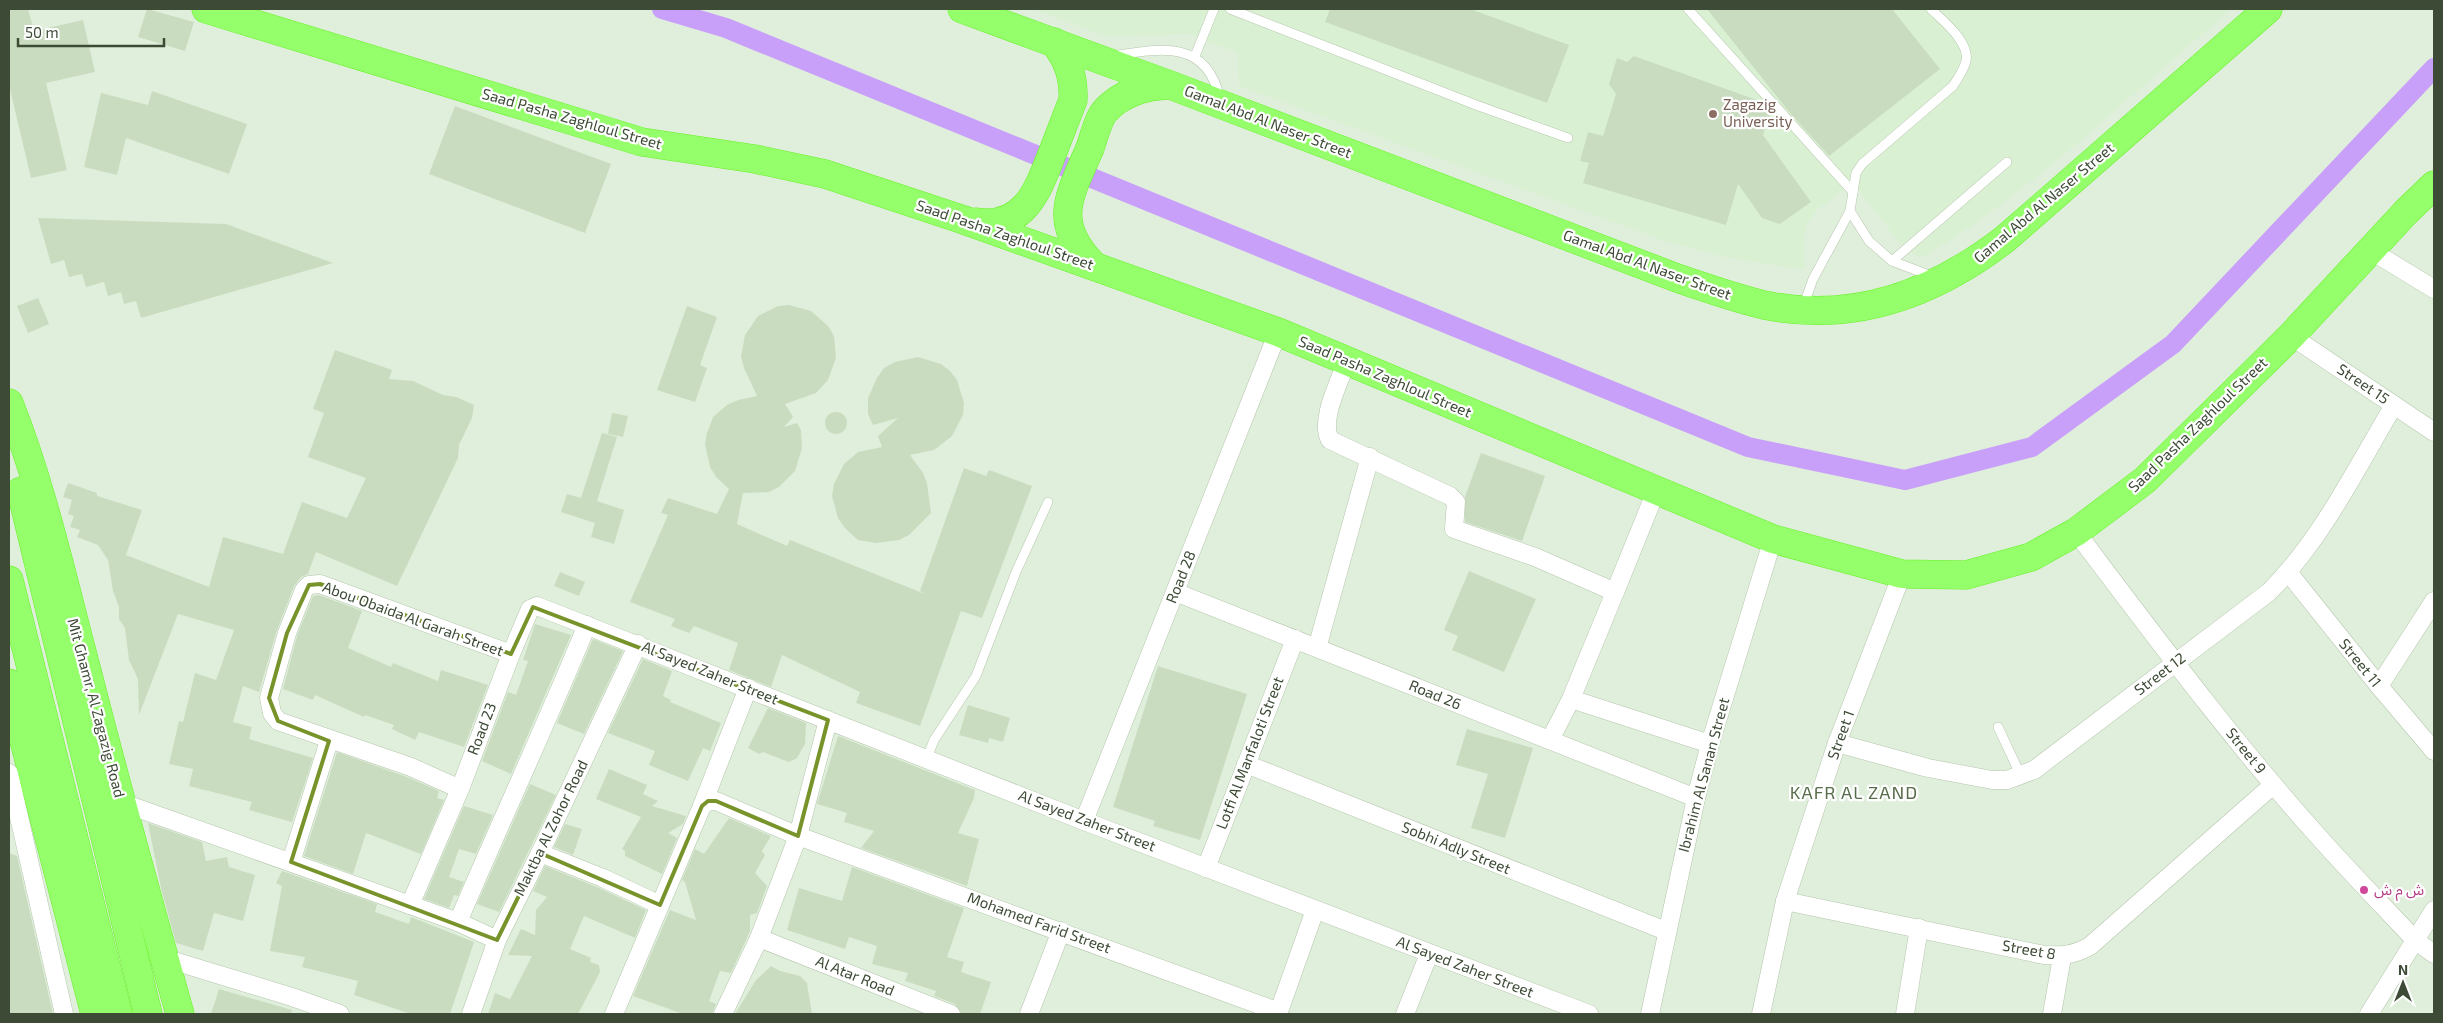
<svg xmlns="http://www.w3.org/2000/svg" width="2443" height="1023" font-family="'Exo 2','Noto Sans Arabic',sans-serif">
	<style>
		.residential { fill: #e0efdb }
		.education { fill: #d9f1d2 }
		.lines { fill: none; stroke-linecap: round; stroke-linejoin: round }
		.canal { stroke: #c89ff9; stroke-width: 20 }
		.building { fill: #cadcc0 }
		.lane-casing { stroke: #b5c6ad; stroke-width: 10 }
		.street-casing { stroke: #b5c6ad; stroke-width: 19 }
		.highway-casing { stroke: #69f02a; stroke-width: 29 }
		.lane { stroke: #fff; stroke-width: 9 }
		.street { stroke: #fff; stroke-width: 18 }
		.highway { stroke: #95ff6b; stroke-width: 28 }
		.marked { fill: none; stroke: #78932a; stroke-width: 4; stroke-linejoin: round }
		.education-dot { fill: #8d6e63; stroke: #fff; stroke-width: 2 }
		.hotel-dot { fill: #d1479c; stroke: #fff; stroke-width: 2 }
		.labels { text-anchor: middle; stroke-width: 4.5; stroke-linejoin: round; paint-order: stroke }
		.education-label { font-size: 15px; fill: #785e54; stroke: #fff; text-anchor: start }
		.street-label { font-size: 15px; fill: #3d4b36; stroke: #fff }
		.hotel-label { font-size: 15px; fill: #b23c85; stroke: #fff; text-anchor: start }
		.quarter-label { font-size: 18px; letter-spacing: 1px; fill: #596f4c; stroke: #fff }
	</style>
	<rect width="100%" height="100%" fill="#ecf6e9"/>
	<!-- residential -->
	<rect class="residential" x="9" y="9" width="2425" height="1005"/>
	<!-- education -->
	<path class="education" d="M 1034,9 L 2231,9 L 2064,155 L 1987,215 L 1948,242 L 1919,258 L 1899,242 L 1859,190 L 1845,189 L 1819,208 L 1807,222 L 1804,241 L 1805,270 L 1724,257 L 1671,243 L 1239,86 L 1238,53 L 1189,34 L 1107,37 Z"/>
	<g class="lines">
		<!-- canal -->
		<path class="canal" d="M 662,9 L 726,28 L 1748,447 L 1905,480 L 2032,447 L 2173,344 L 2434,68"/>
	</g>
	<!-- building -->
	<g class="building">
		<path d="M 9,9 L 28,9 L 34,31 L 83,20 L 95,72 L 46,83 L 67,170 L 31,178 L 9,85 Z"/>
		<path d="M 147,9 L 194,22 L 185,51 L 138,37 Z"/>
		<path d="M 1330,9 L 1470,9 L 1569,45 L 1547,103 L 1325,22 Z"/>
		<path d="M 1707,9 L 1892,9 L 1940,69 L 1829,156 L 1790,113 Z"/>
		<path d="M 1634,56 L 1765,103 L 1771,111 L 1763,135 L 1811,202 L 1780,224 L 1762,218 L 1738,184 L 1726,225 L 1583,183 L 1589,163 L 1580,161 L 1588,132 L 1603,136 L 1616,94 L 1609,84 L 1617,58 L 1627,62 Z"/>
		<path d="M 152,91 L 247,124 L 229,174 L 126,138 L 117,175 L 84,167 L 101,93 L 148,105 Z"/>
		<path d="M 455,106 L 611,164 L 585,233 L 429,174 Z"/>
		<path d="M 38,218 L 226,224 L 333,263 L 141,318 L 136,301 L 124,304 L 121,292 L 108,296 L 104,282 L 86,287 L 82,274 L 69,277 L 64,260 L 51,264 Z"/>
		<path d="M 38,298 L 49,324 L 28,333 L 17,306 Z"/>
		<path d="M 789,305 L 811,311 L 828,326 L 834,336 L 836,358 L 828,380 L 816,393 L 785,404 L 793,417 L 784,427 L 797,423 L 801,430 L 802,448 L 795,471 L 779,487 L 769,492 L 743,493 L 737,524 L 787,546 L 790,540 L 925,594 L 920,591 L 964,468 L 986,476 L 989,470 L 1032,486 L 982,618 L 961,611 L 920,726 L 856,703 L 860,692 L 782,655 L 771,687 L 729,670 L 738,643 L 694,626 L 689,633 L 671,626 L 675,619 L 630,602 L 668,515 L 661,513 L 668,498 L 717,514 L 729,489 L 716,477 L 710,467 L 705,444 L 707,433 L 713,417 L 727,405 L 738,400 L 757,396 L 744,368 L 741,357 L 745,335 L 758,316 L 778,306 Z"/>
		<path d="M 687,306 L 717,317 L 700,365 L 707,368 L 695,402 L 657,390 Z"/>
		<path d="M 335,350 L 392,370 L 389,379 L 413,381 L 443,395 L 456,397 L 474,405 L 472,418 L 459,445 L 458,458 L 397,586 L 316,552 L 308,574 L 301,577 L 294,586 L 277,630 L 259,692 L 243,686 L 233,722 L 252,727 L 249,739 L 313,758 L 292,822 L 249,810 L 252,802 L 189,786 L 193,769 L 169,764 L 179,721 L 183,722 L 195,673 L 216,680 L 234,630 L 178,614 L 139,715 L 138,679 L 129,660 L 125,628 L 119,619 L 119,607 L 113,591 L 108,560 L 98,545 L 77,537 L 80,530 L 70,527 L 74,516 L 68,514 L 72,500 L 63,497 L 68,483 L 97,493 L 97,496 L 142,510 L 126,555 L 209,587 L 223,537 L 283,554 L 302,502 L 347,518 L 366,478 L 308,457 L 324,413 L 313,409 Z"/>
		<path d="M 918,357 L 941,364 L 950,371 L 957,380 L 964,403 L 963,415 L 952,436 L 934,450 L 910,455 L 923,473 L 927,483 L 931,513 L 909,535 L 899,540 L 876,543 L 858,540 L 845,528 L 838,518 L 832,496 L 834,484 L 844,464 L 858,452 L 882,447 L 878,436 L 898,418 L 873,425 L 868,414 L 868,398 L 877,378 L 884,368 L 895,362 Z"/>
		<circle cx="836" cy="423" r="11"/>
		<path d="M 612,413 L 628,416 L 623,437 L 608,434 Z"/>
		<path d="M 602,433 L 617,437 L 597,501 L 624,510 L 614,544 L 591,537 L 595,523 L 561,512 L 567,494 L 581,498 Z"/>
		<path d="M 1481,453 L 1545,476 L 1522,541 L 1465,522 L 1465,497 Z"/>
		<path d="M 1469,571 L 1536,599 L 1504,672 L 1452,650 L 1458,636 L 1444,630 Z"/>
		<path d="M 560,572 L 585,582 L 579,596 L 554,586 Z"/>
		<path d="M 319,595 L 362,611 L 348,648 L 391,667 L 393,663 L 438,681 L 441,670 L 488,685 L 464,747 L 419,732 L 415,740 L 392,729 L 394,725 L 365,715 L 364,717 L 315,695 L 313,700 L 283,689 L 297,636 L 313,596 Z"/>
		<path d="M 535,624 L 571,635 L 511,774 L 482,761 L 508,692 L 516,695 L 528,661 L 523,660 Z"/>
		<path d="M 593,639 L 623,651 L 584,734 L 557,723 Z"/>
		<path d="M 643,659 L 672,671 L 663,696 L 671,700 L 670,702 L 721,723 L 710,751 L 703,748 L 688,781 L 649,765 L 655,751 L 608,733 Z"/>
		<path d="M 1158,666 L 1247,694 L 1200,840 L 1153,826 L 1155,821 L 1113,807 Z"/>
		<path d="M 968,705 L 1010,718 L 1003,742 L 989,738 L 988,743 L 959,735 Z"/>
		<path d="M 768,708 L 806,723 L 805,744 L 797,758 L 789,762 L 763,752 L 759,754 L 748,748 Z"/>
		<path d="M 1467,729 L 1533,748 L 1505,838 L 1471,828 L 1488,774 L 1456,765 Z"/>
		<path d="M 838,736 L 975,790 L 974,798 L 958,833 L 979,839 L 967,886 L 861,848 L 874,831 L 844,822 L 847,813 L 817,804 Z"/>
		<path d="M 337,752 L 407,777 L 439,791 L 437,798 L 444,800 L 421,854 L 366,833 L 353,874 L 304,856 Z"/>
		<path d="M 609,769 L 647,785 L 643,794 L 658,801 L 652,806 L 686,816 L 683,824 L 668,833 L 677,838 L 662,874 L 625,856 L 625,851 L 622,849 L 641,817 L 596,799 Z"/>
		<path d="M 530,784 L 556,795 L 499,912 L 477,904 Z"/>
		<path d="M 464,806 L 493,815 L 476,854 L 459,849 L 449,877 L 464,882 L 458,896 L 454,895 L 449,908 L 424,899 Z"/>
		<path d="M 729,818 L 771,836 L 762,851 L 765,855 L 755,873 L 767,886 L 757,913 L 750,915 L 750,931 L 731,973 L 720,971 L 709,1001 L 716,1004 L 712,1014 L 683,1014 L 633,996 L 670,910 L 696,920 L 685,882 L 682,880 L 695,849 L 704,854 Z"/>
		<path d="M 148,823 L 202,842 L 206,861 L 227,857 L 229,867 L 255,875 L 243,921 L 214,913 L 203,951 L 176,943 L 161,888 Z"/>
		<path d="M 565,824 L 582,829 L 573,855 L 554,847 Z"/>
		<path d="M 9,853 L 17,856 L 53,1014 L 9,1014 Z"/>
		<path d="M 545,866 L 599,888 L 646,910 L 635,938 L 584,916 L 570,949 L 591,958 L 590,962 L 599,965 L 600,972 L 578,1014 L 488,1014 L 495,993 L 510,999 L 532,956 L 508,955 L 521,929 L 535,935 L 536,910 L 547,897 L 533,891 Z"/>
		<path d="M 852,867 L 964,908 L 947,957 L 964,962 L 961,972 L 991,982 L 980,1014 L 961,1013 L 955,1004 L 934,996 L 936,991 L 905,981 L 908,973 L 872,964 L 877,946 L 849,937 L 845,949 L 787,930 L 799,888 L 842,901 Z"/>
		<path d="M 282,871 L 377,904 L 375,912 L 409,924 L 411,917 L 474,942 L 450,1014 L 411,1014 L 354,995 L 358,981 L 302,967 L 305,957 L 270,951 L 282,886 L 276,883 Z"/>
		<path d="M 771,966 L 780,971 L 800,976 L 807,983 L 812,1014 L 735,1014 L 756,980 Z"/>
		<path d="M 219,989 L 292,1010 L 291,1014 L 211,1014 Z"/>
	</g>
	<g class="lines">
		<defs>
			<g id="lane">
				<path d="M 1230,9 L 1476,105 L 1568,138"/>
				<path d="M 1688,9 L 1853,192"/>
				<path d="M 1931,9 C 1943,21 1970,42 1966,61 C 1964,70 1958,78 1953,86 L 1862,164 L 1856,173 L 1850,211 L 1869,241 L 1892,261 L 1934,277"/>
				<path d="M 1113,56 C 1161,48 1207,39 1220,99"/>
				<path d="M 1195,56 L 1214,9"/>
				<path d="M 1892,261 L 2007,162"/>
				<path d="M 1803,307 L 1813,279 L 1850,211"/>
				<path d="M 1998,727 L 2021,776"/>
				<path d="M 927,758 L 934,740 L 976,676 L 1016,572 L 1048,502"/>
			</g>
			<g id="street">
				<path d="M 2370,250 L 2434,289"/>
				<path d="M 2291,336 L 2434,432"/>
				<path d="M 1347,360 C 1340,381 1319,420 1330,440 L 1450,496 L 1456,502 L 1454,529 L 1535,557 L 1615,592 L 1571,699 L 1550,740"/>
				<path d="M 2076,532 C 2154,635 2231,739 2317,835 C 2349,871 2383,906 2416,941 L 2434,954"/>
				<path d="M 2288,572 L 2379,686 L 2434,751"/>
				<path d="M 1175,592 L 1696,798"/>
				<path d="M 1615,592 L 1656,491"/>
				<path d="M 1317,648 L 1370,457"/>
				<path d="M 2379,686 L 2434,601"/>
				<path d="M 1571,699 L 1710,744"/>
				<path d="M 1837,743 L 1928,768 L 1992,780 L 2007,780 L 2034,770 L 2269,592 C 2322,539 2356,469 2394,405"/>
				<path d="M 1246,764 L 1666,931"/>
				<path d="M 9,773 L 64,1014"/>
				<path d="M 460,789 L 411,767 L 278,721 L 272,713 L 269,698 L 287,633 L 304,590 L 309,585 L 320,584 L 511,654"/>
				<path d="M 120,802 L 458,922 L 497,940"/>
				<path d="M 702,806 L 748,688"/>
				<path d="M 1084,821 L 1278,332"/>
				<path d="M 540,853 L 603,878 L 660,905"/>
				<path d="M 291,862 L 329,741"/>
				<path d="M 1206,868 L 1295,639"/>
				<path d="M 1785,901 L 2044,955 C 2062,956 2074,955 2090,946 L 2273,785"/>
				<path d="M 410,905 L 460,789 L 511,654 L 530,609 L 537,606 L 1084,821 L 1589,1014"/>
				<path d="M 458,922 C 500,823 546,725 587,625"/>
				<path d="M 759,938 L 951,1014"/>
				<path d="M 164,958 L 292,997 L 340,1014"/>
				<path d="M 471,1014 L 497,940 L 540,853 L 638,644"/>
				<path d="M 614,1014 L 702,806 L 708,801 L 716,801 L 798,836 L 1279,1012"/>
				<path d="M 723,1014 L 759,938 L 798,836 L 828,720"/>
				<path d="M 1029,1014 L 1061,931"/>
				<path d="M 1278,1014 L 1315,910"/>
				<path d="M 1405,1014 L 1429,954"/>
				<path d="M 1650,1014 L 1696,798 L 1710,744 L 1773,539"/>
				<path d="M 1761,1014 L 1785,901 L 1837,743 L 1902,574"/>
				<path d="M 1905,1014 L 1919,928"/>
				<path d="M 2052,1014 L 2062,957"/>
				<path d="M 2369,1014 L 2434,910"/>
			</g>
			<g id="highway">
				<path d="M 206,9 L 642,142 L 755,159 L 825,174 L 964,220 L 1278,332 L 1773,539 L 1902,574 L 1966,575 L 2031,557 L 2076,532 L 2145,480 L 2291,336 L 2406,212 L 2434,185"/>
				<path d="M 962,9 L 1170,85 L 1677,278 C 1706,288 1735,298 1764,305 C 1855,324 1935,293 2005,239 L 2268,9"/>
				<path d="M 976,222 C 1024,230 1038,190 1052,154 C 1059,136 1066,118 1073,100 C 1074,77 1068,60 1054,42"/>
				<path d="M 1094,266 C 1051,222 1069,197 1090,148 C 1094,137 1098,118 1106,110 C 1123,92 1146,86 1169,85"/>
				<path d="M 9,403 C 43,489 63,581 87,671 C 116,786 148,900 180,1014"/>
				<path d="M 21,491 L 148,1014"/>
				<path d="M 9,580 L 118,1014"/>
				<path d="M 9,683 L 95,1014"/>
			</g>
		</defs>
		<!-- lane casing -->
		<use href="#lane" class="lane-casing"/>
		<!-- street casing -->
		<use href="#street" class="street-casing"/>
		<!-- highway casing -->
		<use href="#highway" class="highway-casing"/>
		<!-- lane -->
		<use href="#lane" class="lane"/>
		<!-- street -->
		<use href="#street" class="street"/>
		<!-- highway -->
		<use href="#highway" class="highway"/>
	</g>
	<!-- marked area -->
	<path class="marked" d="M 320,584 L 511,654 L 533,607 L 828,720 L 798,836 L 716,801 L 708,801 L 702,806 L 660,905 L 540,853 L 497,940 L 291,862 L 329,741 L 278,721 L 269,698 L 287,633 L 309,585 Z"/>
	<!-- markers -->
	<circle class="education-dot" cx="1713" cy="114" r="5"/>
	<circle class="hotel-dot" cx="2364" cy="890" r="5"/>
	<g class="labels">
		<!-- education labels -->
		<g class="education-label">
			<text x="1723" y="110">Zagazig<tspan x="1723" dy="17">University</tspan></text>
		</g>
		<!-- street labels -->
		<g class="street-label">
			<text transform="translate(572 119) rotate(16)" y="5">Saad Pasha Zaghloul Street</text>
			<text transform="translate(1268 122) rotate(21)" y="5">Gamal Abd Al Naser Street</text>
			<text transform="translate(2044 203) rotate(-40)" y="5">Gamal Abd Al Naser Street</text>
			<text transform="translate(1005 235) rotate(19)" y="5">Saad Pasha Zaghloul Street</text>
			<text transform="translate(1647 265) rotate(20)" y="5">Gamal Abd Al Naser Street</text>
			<text transform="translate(1385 377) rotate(23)" y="5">Saad Pasha Zaghloul Street</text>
			<text transform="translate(2363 384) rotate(34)" y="5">Street 15</text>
			<text transform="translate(2198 425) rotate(-44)" y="5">Saad Pasha Zaghloul Street</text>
			<text transform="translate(1181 577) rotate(-68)" y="5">Road 28</text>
			<text transform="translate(413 619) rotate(20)" y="5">Abou Obaida Al Garah Street</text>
			<text transform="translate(2360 663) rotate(51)" y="5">Street 11</text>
			<text transform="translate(710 673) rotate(22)" y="5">Al Sayed Zaher Street</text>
			<text transform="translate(2160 674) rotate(-37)" y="5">Street 12</text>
			<text transform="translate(1435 695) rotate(22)" y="5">Road 26</text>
			<text transform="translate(96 708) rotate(75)" y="5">Mit Ghamr, Al Zagazig Road</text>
			<text transform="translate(482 729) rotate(-69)" y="5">Road 23</text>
			<text transform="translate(1841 735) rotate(-70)" y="5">Street 1</text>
			<text transform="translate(2246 751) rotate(51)" y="5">Street 9</text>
			<text transform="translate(1250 753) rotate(-69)" y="5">Lotfi Al Manfaloti Street</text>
			<text transform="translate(1704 775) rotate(-75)" y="5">Ibrahim Al Sanan Street</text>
			<text transform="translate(1087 821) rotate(21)" y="5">Al Sayed Zaher Street</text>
			<text transform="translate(551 828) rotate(-64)" y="5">Maktba Al Zohor Road</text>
			<text transform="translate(1456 848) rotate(22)" y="5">Sobhi Adly Street</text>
			<text transform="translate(1039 923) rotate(20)" y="5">Mohamed Farid Street</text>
			<text transform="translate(2029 950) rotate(10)" y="5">Street 8</text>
			<text transform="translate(1465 967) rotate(21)" y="5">Al Sayed Zaher Street</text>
			<text transform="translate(855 976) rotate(22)" y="5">Al Atar Road</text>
		</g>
		<!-- hotel labels -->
		<g class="hotel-label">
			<text x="2374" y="895">ش م ش</text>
		</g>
		<!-- quarter labels -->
		<g class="quarter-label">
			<text x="1854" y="799">KAFR AL ZAND</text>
		</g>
	</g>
	<!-- border -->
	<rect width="2443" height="1023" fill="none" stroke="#3d4b36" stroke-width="20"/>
	<!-- north arrow -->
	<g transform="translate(2403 983)" stroke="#ffffff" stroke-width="4" paint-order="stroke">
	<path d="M0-4L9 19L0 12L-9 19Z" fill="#3d4b36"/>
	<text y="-8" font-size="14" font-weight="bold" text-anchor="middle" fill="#3d4b36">N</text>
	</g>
	<!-- scale -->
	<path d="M18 38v8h146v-8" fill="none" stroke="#3d4b36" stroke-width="2.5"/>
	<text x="25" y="38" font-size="15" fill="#3d4b36" stroke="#ffffff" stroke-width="4" paint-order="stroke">50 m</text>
</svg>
